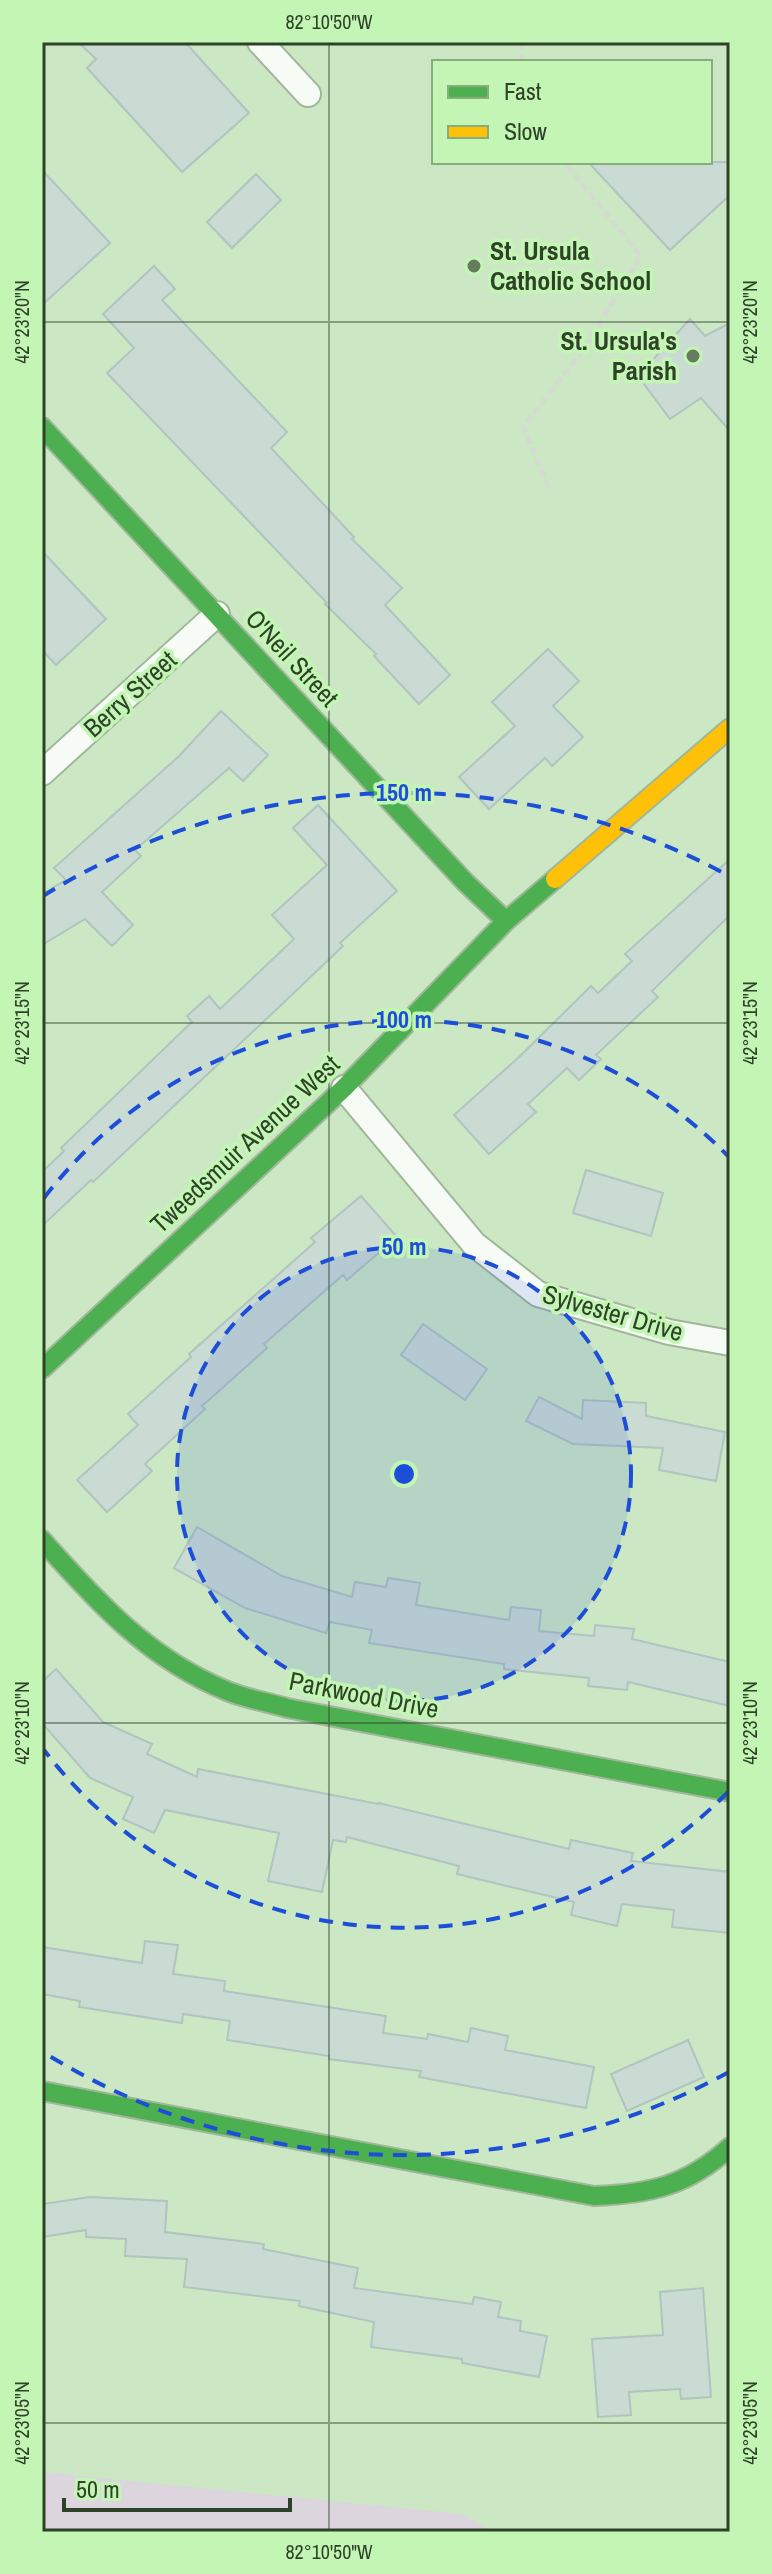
<svg xmlns="http://www.w3.org/2000/svg" width="772" height="2574" font-family="'Archivo Narrow',sans-serif">
	<style>
		.green { fill: #ddd5de }
		.building { fill: #c9dbd2; stroke: #b0c4c0; stroke-width: 2 }
		.lines { fill: none; stroke-linecap: round; stroke-linejoin: round }
		.street-casing { stroke: #a1b79a; stroke-width: 28 }
		.fast-casing { stroke: #a1b79a; stroke-width: 22 }
		.slow-casing { stroke: #a1b79a; stroke-width: 22 }
		.path { stroke: #d4dcd1; stroke-width: 5; stroke-dasharray: 8 4; stroke-linecap: butt }
		.street { stroke: #f7fbf6; stroke-width: 24 }
		.fast { stroke: #4caf50; stroke-width: 18 }
		.slow { stroke: #ffc107; stroke-width: 18 }
		.ticks { fill: none; stroke: #2e4228; stroke-width: 2; stroke-opacity: 0.45 }
		.ring { fill: none; stroke: #1d4ed8; stroke-width: 4; stroke-dasharray: 14 10 }
		.poi-dot { fill: #657c5e; stroke: #c3f6b4; stroke-width: 3 }
		.labels { text-anchor: middle; stroke-width: 7; stroke-linejoin: round; paint-order: stroke }
		.poi-label { font-size: 26px; font-weight: bold; fill: #2e4228; stroke: #c3f6b4; text-anchor: start }
		.street-label { font-size: 26px; fill: #2e4228; stroke: #c3f6b4 }
		.centre { fill: #1d4ed8; stroke: #c3f6b4; stroke-width: 4 }
		.ring-label { font-size: 24px; text-anchor: middle; font-weight: bold; fill: #1d4ed8; stroke: #c3f6b4; stroke-width: 7; stroke-linejoin: round; paint-order: stroke }
		.neatline { fill: none; stroke: #2e4228; stroke-width: 3 }
		.ticks-label { font-size: 20px; text-anchor: middle; fill: #2e4228 }
	</style>
	<rect width="100%" height="100%" fill="#cbe7c3"/>
	<!-- green -->
	<path class="green" d="M 42,2472 L 462,2514 L 493,2532 L 42,2532 Z"/>
	<!-- building -->
	<g class="building">
		<path d="M 78,42 L 185,42 L 249,113 L 182,172 L 87,68 L 96,59 Z"/>
		<path d="M 588,162 L 730,162 L 730,195 L 670,250 Z"/>
		<path d="M 42,170 L 110,243 L 42,305 Z"/>
		<path d="M 256,174 L 281,200 L 232,248 L 207,222 Z"/>
		<path d="M 154,266 L 175,289 L 162,300 L 287,432 L 271,448 L 354,537 L 352,539 L 402,588 L 385,605 L 450,675 L 419,704 L 374,656 L 376,654 L 325,604 L 327,603 L 107,373 L 134,348 L 103,314 Z"/>
		<path d="M 690,319 L 705,336 L 730,323 L 730,431 L 701,398 L 670,419 L 638,376 Z"/>
		<path d="M 42,551 L 106,619 L 56,665 L 42,650 Z"/>
		<path d="M 548,649 L 579,681 L 553,706 L 583,737 L 552,766 L 545,758 L 489,809 L 459,777 L 515,726 L 492,702 Z"/>
		<path d="M 221,711 L 268,755 L 243,781 L 229,768 L 135,850 L 141,856 L 102,892 L 133,925 L 112,946 L 85,919 L 42,945 L 42,894 L 66,880 L 54,868 L 178,757 Z"/>
		<path d="M 318,805 L 397,891 L 340,943 L 343,946 L 278,1008 L 93,1182 L 91,1180 L 42,1226 L 42,1172 L 64,1151 L 61,1148 L 192,1022 L 187,1016 L 209,996 L 220,1009 L 294,939 L 272,915 L 327,865 L 293,828 Z"/>
		<path d="M 730,859 L 730,915 L 652,991 L 658,997 L 596,1055 L 601,1059 L 579,1080 L 567,1068 L 528,1104 L 536,1112 L 489,1154 L 454,1115 L 518,1058 L 591,986 L 598,993 L 632,961 L 625,954 Z"/>
		<path d="M 586,1170 L 663,1193 L 651,1236 L 573,1213 Z"/>
		<path d="M 361,1196 L 397,1237 L 347,1280 L 343,1275 L 264,1344 L 267,1348 L 202,1406 L 205,1409 L 145,1464 L 152,1471 L 107,1512 L 77,1480 L 138,1425 L 128,1414 L 191,1357 L 189,1354 L 315,1242 L 311,1238 Z"/>
		<path d="M 423,1324 L 487,1369 L 465,1400 L 401,1355 Z"/>
		<path d="M 539,1397 L 582,1419 L 583,1400 L 646,1403 L 646,1416 L 725,1432 L 716,1481 L 659,1470 L 663,1448 L 573,1444 L 526,1421 Z"/>
		<path d="M 197,1527 L 282,1576 L 352,1597 L 355,1582 L 386,1587 L 388,1578 L 420,1583 L 416,1605 L 509,1620 L 511,1607 L 541,1610 L 539,1631 L 594,1636 L 595,1625 L 634,1629 L 632,1639 L 730,1662 L 730,1706 L 628,1682 L 627,1690 L 588,1686 L 589,1678 L 504,1669 L 504,1664 L 369,1643 L 372,1630 L 330,1622 L 326,1633 L 245,1608 L 174,1568 Z"/>
		<path d="M 56,1669 L 103,1722 L 152,1744 L 147,1754 L 197,1777 L 198,1769 L 378,1804 L 379,1803 L 569,1849 L 571,1840 L 633,1853 L 631,1861 L 730,1872 L 730,1933 L 672,1927 L 674,1910 L 622,1904 L 617,1926 L 571,1915 L 574,1902 L 457,1874 L 459,1866 L 347,1837 L 346,1842 L 333,1840 L 322,1892 L 268,1881 L 279,1833 L 165,1810 L 154,1833 L 123,1819 L 133,1797 L 90,1778 L 42,1723 L 42,1682 Z"/>
		<path d="M 145,1941 L 178,1945 L 173,1974 L 225,1981 L 224,1991 L 386,2016 L 383,2033 L 427,2039 L 428,2034 L 468,2042 L 471,2028 L 508,2036 L 505,2050 L 594,2067 L 586,2108 L 419,2077 L 421,2071 L 329,2059 L 329,2056 L 227,2040 L 230,2021 L 183,2014 L 182,2023 L 79,2007 L 80,2001 L 42,1994 L 42,1947 L 142,1963 Z"/>
		<path d="M 688,2040 L 704,2077 L 627,2111 L 611,2074 Z"/>
		<path d="M 90,2197 L 167,2201 L 165,2232 L 264,2244 L 263,2249 L 358,2268 L 354,2288 L 472,2304 L 474,2297 L 501,2302 L 498,2317 L 521,2321 L 520,2331 L 547,2336 L 539,2377 L 462,2363 L 462,2359 L 371,2347 L 374,2322 L 299,2306 L 300,2301 L 184,2287 L 187,2259 L 125,2256 L 126,2239 L 86,2237 L 86,2230 L 42,2237 L 42,2204 Z"/>
		<path d="M 703,2288 L 711,2397 L 681,2399 L 680,2389 L 629,2392 L 631,2415 L 598,2417 L 592,2339 L 663,2335 L 660,2292 Z"/>
	</g>
	<g class="lines">
		<defs>
			<g id="street">
				<path d="M 260,42 L 308,94"/>
				<path d="M 42,773 L 217,614"/>
				<path d="M 344,1088 L 474,1244 L 538,1294 L 669,1332 L 730,1343"/>
			</g>
			<g id="fast">
				<path d="M 42,427 L 465,882 L 506,921"/>
				<path d="M 42,1369 L 344,1088 L 506,921 L 555,879"/>
				<path d="M 42,1540 C 97,1602 149,1659 227,1691 C 247,1699 267,1702 287,1708 L 730,1792"/>
				<path d="M 42,2091 L 594,2196 C 650,2194 687,2186 730,2147"/>
			</g>
			<path id="slow" d="M 555,879 L 730,728"/>
		</defs>
		<!-- street casing -->
		<use href="#street" class="street-casing"/>
		<!-- fast casing -->
		<use href="#fast" class="fast-casing"/>
		<!-- slow casing -->
		<use href="#slow" class="slow-casing"/>
		<!-- path -->
		<g class="path">
			<path d="M 521,62 L 522,42"/>
			<path d="M 549,488 L 523,427 L 584,349 L 641,256 L 564,162"/>
		</g>
		<!-- street -->
		<use href="#street" class="street"/>
		<!-- fast -->
		<use href="#fast" class="fast"/>
		<!-- slow -->
		<use href="#slow" class="slow"/>
	</g>
	<!-- ticks -->
	<path class="ticks" d="M 329,42 L 329,2532M 42,322 L 730,322M 42,1023 L 730,1023M 42,1723 L 730,1723M 42,2423 L 730,2423"/>
	<!-- distance rings -->
	<circle cx="404" cy="1474" r="227" fill="#1d4ed8" fill-opacity=".12"/>
	<g class="ring">
		<circle cx="404" cy="1474" r="227"/>
		<path d="M728 1792A454 454 0 0 1 44 1750M44 1198A454 454 0 0 1 728 1156"/>
		<path d="M729 2072A681 681 0 0 1 43 2052M43 896A681 681 0 0 1 729 876"/>
	</g>
	<!-- markers -->
	<g class="poi-dot">
		<circle cx="474" cy="266" r="8"/>
		<circle cx="693" cy="356" r="8"/>
	</g>
	<g class="labels">
		<!-- poi labels -->
		<g class="poi-label">
			<text x="490" y="260">St. Ursula<tspan x="490" dy="30">Catholic School</tspan></text>
			<text x="677" y="350" text-anchor="end">St. Ursula's<tspan x="677" dy="30">Parish</tspan></text>
		</g>
		<!-- street labels -->
		<g class="street-label">
			<text transform="translate(292 658) rotate(47)" y="9">O'Neil Street</text>
			<text transform="translate(130 694) rotate(-42)" y="9">Berry Street</text>
			<text transform="translate(245 1144) rotate(-43)" y="9">Tweedsmuir Avenue West</text>
			<text transform="translate(613 1313) rotate(16)" y="9">Sylvester Drive</text>
			<text transform="translate(364 1695) rotate(11)" y="9">Parkwood Drive</text>
		</g>
	</g>
	<circle cx="404" cy="1474" r="12" class="centre"/>
	<g class="ring-label">
		<text x="404" y="801">150 m</text>
		<text x="404" y="1028">100 m</text>
		<text x="404" y="1255">50 m</text>
	</g>
	<!-- border -->
	<rect width="772" height="2574" fill="none" stroke="#c3f6b4" stroke-width="88"/>
	<!-- legend -->
	<rect x="432" y="60" width="280" height="104" fill="#c3f6b4" stroke="#87ae7c" stroke-width="2"/>
	<rect x="448" y="86" width="40" height="12" fill="#4caf50" stroke="#87ae7c" stroke-width="2"/>
	<text x="504" y="100" font-size="24" fill="#2e4228">Fast</text>
	<rect x="448" y="126" width="40" height="12" fill="#ffc107" stroke="#87ae7c" stroke-width="2"/>
	<text x="504" y="140" font-size="24" fill="#2e4228">Slow</text>
	<!-- scale -->
	<path d="M64 2498v12h226v-12" fill="none" stroke="#2e4228" stroke-width="4"/>
	<text x="76" y="2498" font-size="24" fill="#2e4228" stroke="#c3f6b4" stroke-width="6" paint-order="stroke">50 m</text>
	<rect x="44" y="44" width="684" height="2486" class="neatline"/>
	<g class="ticks-label">
		<text x="329" y="29">82°10'50"W</text>
		<text transform="translate(22 322) rotate(-90)" y="7">42°23'20"N</text>
		<text transform="translate(750 322) rotate(-90)" y="7">42°23'20"N</text>
		<text transform="translate(22 1023) rotate(-90)" y="7">42°23'15"N</text>
		<text transform="translate(750 1023) rotate(-90)" y="7">42°23'15"N</text>
		<text transform="translate(22 1723) rotate(-90)" y="7">42°23'10"N</text>
		<text transform="translate(750 1723) rotate(-90)" y="7">42°23'10"N</text>
		<text transform="translate(22 2423) rotate(-90)" y="7">42°23'05"N</text>
		<text transform="translate(750 2423) rotate(-90)" y="7">42°23'05"N</text>
		<text x="329" y="2559">82°10'50"W</text>
	</g>
</svg>
